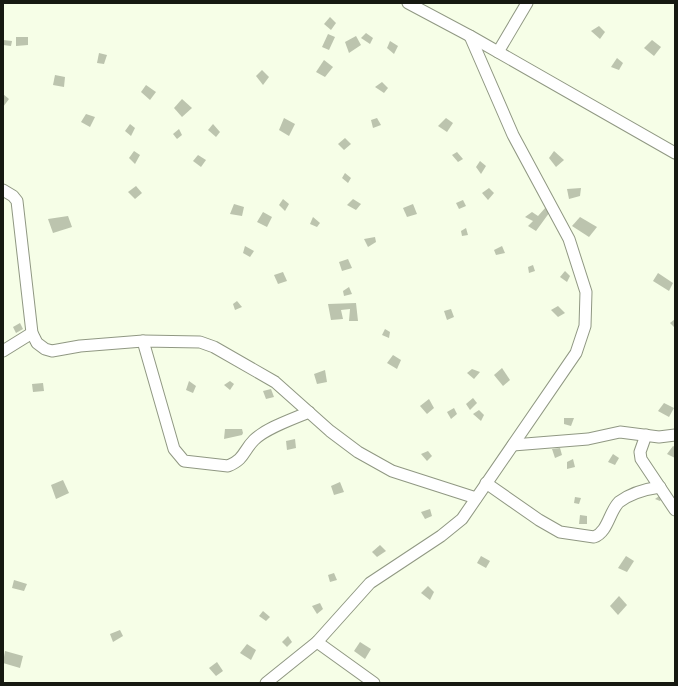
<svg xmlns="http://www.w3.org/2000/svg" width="678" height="686" font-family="Figtree,sans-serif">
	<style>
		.building { fill: #bcc4ae }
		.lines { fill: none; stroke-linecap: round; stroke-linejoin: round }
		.minor-casing { stroke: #909883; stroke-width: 13 }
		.minor { stroke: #fff; stroke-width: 11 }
	</style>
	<rect width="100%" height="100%" fill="#f6fee7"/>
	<!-- building -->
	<g class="building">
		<path d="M 330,17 L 336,23 L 331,30 L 324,24 Z"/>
		<path d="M 599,26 L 605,32 L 600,39 L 591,31 Z"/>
		<path d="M 366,33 L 373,38 L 370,44 L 361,38 Z"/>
		<path d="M 328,34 L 335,37 L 329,50 L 322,47 Z"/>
		<path d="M 356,36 L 361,45 L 349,53 L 345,42 Z"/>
		<path d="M 16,37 L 28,37 L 28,45 L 16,46 Z"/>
		<path d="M 3,40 L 12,41 L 11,46 L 3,45 Z"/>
		<path d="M 652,40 L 661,47 L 654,56 L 644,48 Z"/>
		<path d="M 390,41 L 398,46 L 394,54 L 387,48 Z"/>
		<path d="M 99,53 L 107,55 L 104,64 L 97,63 Z"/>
		<path d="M 617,58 L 623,63 L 619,70 L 611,67 Z"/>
		<path d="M 324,60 L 333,67 L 325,77 L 316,72 Z"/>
		<path d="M 262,70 L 269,77 L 263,85 L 256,76 Z"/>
		<path d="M 55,75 L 65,77 L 64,87 L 53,85 Z"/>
		<path d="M 382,82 L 388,88 L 384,93 L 375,87 Z"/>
		<path d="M 146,85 L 156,92 L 150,100 L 141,92 Z"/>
		<path d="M 3,94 L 9,99 L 3,107 Z"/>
		<path d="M 182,99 L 192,108 L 182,117 L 174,108 Z"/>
		<path d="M 86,114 L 95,117 L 90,127 L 81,122 Z"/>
		<path d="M 284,118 L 295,124 L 289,136 L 279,130 Z"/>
		<path d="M 377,118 L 381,125 L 373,128 L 371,120 Z"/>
		<path d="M 446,118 L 453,123 L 447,132 L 438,126 Z"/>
		<path d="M 130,124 L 135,128 L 131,136 L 125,131 Z"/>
		<path d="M 213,124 L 220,132 L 216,137 L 208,130 Z"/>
		<path d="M 179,129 L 182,135 L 177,139 L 173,134 Z"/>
		<path d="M 345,138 L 351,144 L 344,150 L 338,144 Z"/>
		<path d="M 134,151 L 140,155 L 135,164 L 129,158 Z"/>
		<path d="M 554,151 L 564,160 L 556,167 L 549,158 Z"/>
		<path d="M 457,152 L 463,159 L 458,162 L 452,155 Z"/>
		<path d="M 198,155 L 206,160 L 201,167 L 193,161 Z"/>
		<path d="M 480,161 L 486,166 L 481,174 L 476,167 Z"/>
		<path d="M 345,173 L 351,178 L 348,183 L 342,178 Z"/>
		<path d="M 136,186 L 142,193 L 135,199 L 128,192 Z"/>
		<path d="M 489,188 L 494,193 L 488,200 L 482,193 Z"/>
		<path d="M 581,188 L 580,196 L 569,199 L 567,189 Z"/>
		<path d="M 283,199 L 289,204 L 285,211 L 279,205 Z"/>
		<path d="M 353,199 L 361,204 L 356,210 L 347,205 Z"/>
		<path d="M 463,200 L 466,206 L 459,209 L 456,203 Z"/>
		<path d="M 234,204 L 244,207 L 242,216 L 230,214 Z"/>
		<path d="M 413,204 L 417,214 L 407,217 L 403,208 Z"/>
		<path d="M 546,207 L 552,209 L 536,231 L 528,226 L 533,221 L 525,217 L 532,212 L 538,216 Z"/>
		<path d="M 263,212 L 272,217 L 267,227 L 257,222 Z"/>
		<path d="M 68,216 L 72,227 L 53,233 L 48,219 Z"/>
		<path d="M 313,217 L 320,223 L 317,227 L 310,224 Z"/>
		<path d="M 580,217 L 597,227 L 589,237 L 572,226 Z"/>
		<path d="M 466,228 L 468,235 L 462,236 L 461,231 Z"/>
		<path d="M 375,237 L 376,242 L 368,247 L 364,239 Z"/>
		<path d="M 245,246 L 254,251 L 250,257 L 243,253 Z"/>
		<path d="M 502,246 L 505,253 L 496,255 L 494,250 Z"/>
		<path d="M 348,259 L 352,268 L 342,271 L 339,262 Z"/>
		<path d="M 533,265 L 535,271 L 529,273 L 528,267 Z"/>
		<path d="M 565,271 L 570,276 L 567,282 L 560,277 Z"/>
		<path d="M 283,272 L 287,281 L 278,284 L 274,275 Z"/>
		<path d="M 658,273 L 673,283 L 669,291 L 653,281 Z"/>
		<path d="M 349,287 L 352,294 L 344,296 L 343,291 Z"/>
		<path d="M 237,301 L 242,307 L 235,310 L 233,304 Z"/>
		<path d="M 356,303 L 358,321 L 349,321 L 350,309 L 341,310 L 343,319 L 331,320 L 328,304 Z"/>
		<path d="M 558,306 L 565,313 L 558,317 L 551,310 Z"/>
		<path d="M 451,309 L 454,317 L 447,320 L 444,311 Z"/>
		<path d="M 675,319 L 675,328 L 670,323 Z"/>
		<path d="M 20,323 L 23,329 L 16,333 L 13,327 Z"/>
		<path d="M 385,329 L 390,332 L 389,338 L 382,335 Z"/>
		<path d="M 393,355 L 401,360 L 397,369 L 387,363 Z"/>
		<path d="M 502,368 L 510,380 L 503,386 L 494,375 Z"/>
		<path d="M 472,369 L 480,372 L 474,379 L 467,373 Z"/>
		<path d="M 325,370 L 327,382 L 317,384 L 314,374 Z"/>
		<path d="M 189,381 L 196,386 L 193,393 L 186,390 Z"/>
		<path d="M 230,381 L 234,384 L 230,390 L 224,385 Z"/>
		<path d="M 43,383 L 44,391 L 33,392 L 32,384 Z"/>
		<path d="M 271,389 L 274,397 L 266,399 L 263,391 Z"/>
		<path d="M 473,398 L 477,403 L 470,410 L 466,404 Z"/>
		<path d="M 429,399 L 434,408 L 427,414 L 420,406 Z"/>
		<path d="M 664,403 L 674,408 L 669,417 L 658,411 Z"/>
		<path d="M 454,408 L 457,414 L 451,419 L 447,412 Z"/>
		<path d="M 479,410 L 484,415 L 481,421 L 473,414 Z"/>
		<path d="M 564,418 L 574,418 L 571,426 L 564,424 Z"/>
		<path d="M 225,429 L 242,429 L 243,433 L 242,435 L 224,439 Z"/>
		<path d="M 295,439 L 296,448 L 287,450 L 286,441 Z"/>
		<path d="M 673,446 L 675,447 L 675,458 L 667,454 Z"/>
		<path d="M 560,448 L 562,455 L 555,458 L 552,449 Z"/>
		<path d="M 428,451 L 432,456 L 427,461 L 421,454 Z"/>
		<path d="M 613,454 L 619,458 L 615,465 L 608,462 Z"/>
		<path d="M 573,459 L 575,467 L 567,469 L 567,462 Z"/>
		<path d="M 63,480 L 69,493 L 56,499 L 51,485 Z"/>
		<path d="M 340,482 L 344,492 L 334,495 L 331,486 Z"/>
		<path d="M 662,494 L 664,496 L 660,501 L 655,499 Z"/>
		<path d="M 575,497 L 581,498 L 579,504 L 574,503 Z"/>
		<path d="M 430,509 L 432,516 L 425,519 L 421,512 Z"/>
		<path d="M 580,515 L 587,516 L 587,524 L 579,524 Z"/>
		<path d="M 380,545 L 386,551 L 377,557 L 372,552 Z"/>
		<path d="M 481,556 L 490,561 L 486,568 L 477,563 Z"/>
		<path d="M 626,556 L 634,561 L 627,572 L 618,568 Z"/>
		<path d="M 334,573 L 337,580 L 330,582 L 328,575 Z"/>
		<path d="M 14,580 L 27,584 L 24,591 L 12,588 Z"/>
		<path d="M 428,586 L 434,592 L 430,600 L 421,593 Z"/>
		<path d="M 619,596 L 627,605 L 618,615 L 610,606 Z"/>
		<path d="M 320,603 L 323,609 L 317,614 L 312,606 Z"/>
		<path d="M 263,611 L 270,617 L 266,621 L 259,616 Z"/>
		<path d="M 120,630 L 123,636 L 113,642 L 110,634 Z"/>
		<path d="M 288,636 L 292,642 L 287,647 L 282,642 Z"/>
		<path d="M 360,642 L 371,649 L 365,659 L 354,651 Z"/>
		<path d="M 247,644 L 256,650 L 251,660 L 240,653 Z"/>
		<path d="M 5,651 L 23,656 L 20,668 L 3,663 Z"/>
		<path d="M 217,662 L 223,671 L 216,676 L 209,668 Z"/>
	</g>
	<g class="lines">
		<defs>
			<g id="minor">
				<path d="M 408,3 L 470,36 L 675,153"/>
				<path d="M 498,52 L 527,3"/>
				<path d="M 3,190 L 13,196 L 17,201 L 32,333 L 37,343 L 45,349 L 52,351 L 80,346 L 143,341 L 200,342 L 214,347 L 275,382 L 330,431 L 358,452 L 392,471 L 476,498"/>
				<path d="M 143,341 L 174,449 L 184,461 L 228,466 C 245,459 243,451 254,440 C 266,428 293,419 309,412"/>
				<path d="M 3,351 L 32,333"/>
				<path d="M 646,435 L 640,452 L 641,459 L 675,510"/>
				<path d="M 513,445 L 588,439 L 620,432 L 659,437 L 675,435"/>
				<path d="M 486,483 L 539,520 L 560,532 L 594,537 C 608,532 609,512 619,502 C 631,493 646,489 660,487"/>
				<path d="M 317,642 L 374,683"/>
				<path d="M 266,683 L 317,642 L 370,583 L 441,536 L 462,519 L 576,353 L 585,326 L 586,292 L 569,239 L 513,135 L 470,36"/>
			</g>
		</defs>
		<!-- minor casing -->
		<use href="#minor" class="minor-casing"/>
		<!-- minor -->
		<use href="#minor" class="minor"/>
	</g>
	<!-- border -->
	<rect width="678" height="686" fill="none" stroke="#161911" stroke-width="8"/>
</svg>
